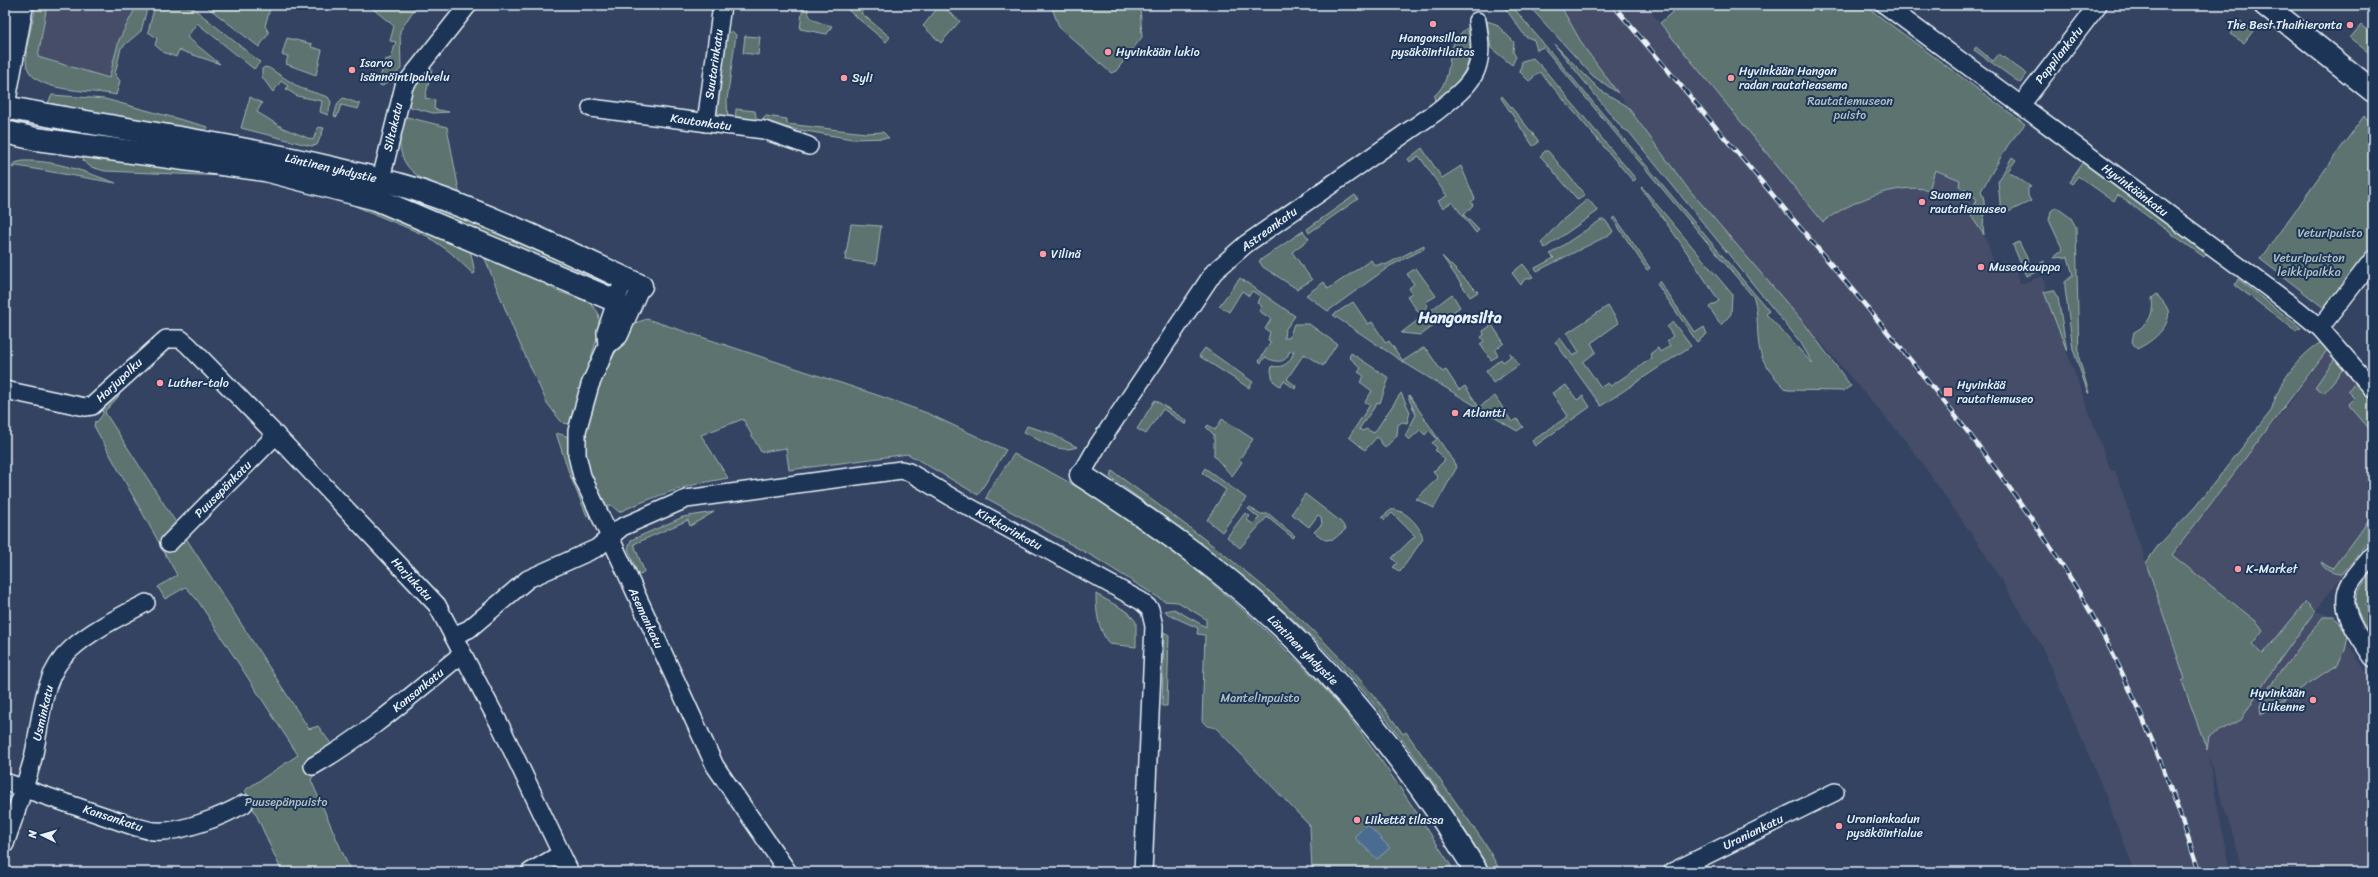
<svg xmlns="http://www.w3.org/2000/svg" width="2378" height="877" font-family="Sriracha,sans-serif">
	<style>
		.built { fill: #444d68 }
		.green { fill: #5c736f; stroke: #a2b2b4 }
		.water { fill: #496c90; stroke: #89a1ba }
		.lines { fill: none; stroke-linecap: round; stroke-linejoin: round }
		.street-casing { stroke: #e8f1f8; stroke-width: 20 }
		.secondary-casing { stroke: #e8f1f8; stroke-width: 25 }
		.street { stroke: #1d3557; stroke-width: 17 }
		.secondary { stroke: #1d3557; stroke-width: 22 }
		.rail-casing { stroke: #e8f1f8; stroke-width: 4.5 }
		.rail { stroke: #1d3557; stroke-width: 3; stroke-dasharray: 9; stroke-linecap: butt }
		.poi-dot { fill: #ff9aa2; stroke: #1d3557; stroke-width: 1.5 }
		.labels { text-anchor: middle; stroke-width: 4; stroke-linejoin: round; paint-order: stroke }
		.poi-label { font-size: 12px; fill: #e8f1f8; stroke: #1d3557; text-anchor: start }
		.street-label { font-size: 12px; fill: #e8f1f8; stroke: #1d3557 }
		.park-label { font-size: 12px; fill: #b0bfc1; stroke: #1d3557 }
		.district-label { font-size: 16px; font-weight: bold; fill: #e8f1f8; stroke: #1d3557 }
	</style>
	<rect width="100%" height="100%" fill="#344361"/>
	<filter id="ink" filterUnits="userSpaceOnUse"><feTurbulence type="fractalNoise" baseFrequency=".025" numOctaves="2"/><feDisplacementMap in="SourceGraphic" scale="8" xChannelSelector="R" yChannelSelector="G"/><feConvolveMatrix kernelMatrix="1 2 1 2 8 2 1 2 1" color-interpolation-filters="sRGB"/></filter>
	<g filter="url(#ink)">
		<!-- built -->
		<g class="built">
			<path d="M 47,5 L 139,5 L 119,40 L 109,78 L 38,57 Z"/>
			<path d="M 1560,5 L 1645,5 L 1761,143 L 1819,217 L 1816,156 L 1871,198 L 1898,188 L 1917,187 L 1929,190 L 1935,170 L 1960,180 L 1959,186 L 1977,199 L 1978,224 L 1989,247 L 1994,264 L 2001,262 L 2004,270 L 2014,266 L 2020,284 L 2042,276 L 2046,287 L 2044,291 L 2111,471 L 2115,470 L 2146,563 L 2157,547 L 2204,510 L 2294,397 L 2328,349 L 2373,402 L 2373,537 L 2315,611 L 2329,615 L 2373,682 L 2373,872 L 2244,872 L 2208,755 L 2230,872 L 2135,872 L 2099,779 L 2041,645 L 1982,549 L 1909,445 L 1686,186 L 1584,47 Z"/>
		</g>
		<!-- green -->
		<g class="green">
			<path d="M 36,5 L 47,5 L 38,57 L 109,78 L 119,40 L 137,5 L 148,5 L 141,31 L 121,48 L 115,74 L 120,81 L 116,95 C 93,89 26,95 26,60 C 26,42 33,23 36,5 Z"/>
			<path d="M 155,5 L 179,5 L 193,8 L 260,62 L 254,69 L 197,23 L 187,37 L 220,64 L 179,50 L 176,57 L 163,52 L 155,45 L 157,38 L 148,32 Z"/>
			<path d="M 247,5 L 256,7 L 257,5 L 271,5 L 265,26 L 269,33 L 259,47 L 206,6 Z"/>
			<path d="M 368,5 L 406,5 L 415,8 L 400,31 L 401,69 L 383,86 L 380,85 L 379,82 L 385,60 L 391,58 L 396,42 L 390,41 L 394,26 Z"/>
			<path d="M 803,5 L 808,5 C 806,21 819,22 832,26 L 827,34 L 800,29 Z"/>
			<path d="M 842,5 L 867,5 L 861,13 L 890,37 L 886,42 Z"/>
			<path d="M 940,5 L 960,21 L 941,43 L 923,26 Z"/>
			<path d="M 1051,5 L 1140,5 L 1142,37 L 1116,71 L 1111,73 L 1059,27 Z"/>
			<path d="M 1503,5 L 1515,5 L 1516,11 L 1769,311 L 1766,314 L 1813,364 L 1801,343 L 1629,132 L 1622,128 L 1554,44 L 1600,90 L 1627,106 L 1686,186 L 1804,323 L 1851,386 L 1843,391 L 1787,390 C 1776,379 1764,367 1760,351 C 1756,334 1759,315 1754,298 L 1543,47 L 1537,50 L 1534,40 L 1525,36 Z"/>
			<path d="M 1528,5 L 1560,5 L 1584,47 L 1618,93 L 1593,76 Z"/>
			<path d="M 1680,5 L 1864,5 L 2025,124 L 2008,145 L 1981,191 C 1988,204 1981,220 1984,235 L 1969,213 L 1977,199 L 1959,186 L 1960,180 L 1935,170 L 1929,190 C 1897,182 1849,202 1823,222 L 1660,23 Z"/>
			<path d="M 1487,21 L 1496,24 L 1514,42 L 1513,52 L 1516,57 L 1512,65 L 1491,48 Z"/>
			<path d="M 2240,21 L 2253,31 L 2244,43 L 2230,34 Z"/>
			<path d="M 2361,25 L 2373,35 L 2373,56 L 2350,38 Z"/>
			<path d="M 1469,27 C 1475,64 1463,81 1435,102 L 1434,96 C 1459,75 1439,44 1469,27 Z"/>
			<path d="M 732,31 L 736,35 L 727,100 L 728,120 L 721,118 L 717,110 L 726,35 Z"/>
			<path d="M 745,36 L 760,37 L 758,55 L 743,53 Z"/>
			<path d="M 287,38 L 312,44 L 311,47 L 322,50 L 316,75 L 286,64 L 288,56 L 282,55 Z"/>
			<path d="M 1976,47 L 1993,61 L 1999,54 L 2027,74 L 2020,83 L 1974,50 Z"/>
			<path d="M 1533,58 L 1542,67 L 1636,179 L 1633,181 L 1540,72 L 1529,81 L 1520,72 L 1522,61 Z"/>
			<path d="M 265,67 L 269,68 L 300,88 L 328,97 L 331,102 L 328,115 L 320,112 L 322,101 L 297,96 L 286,89 L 288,86 L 281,81 L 273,92 L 262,77 L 262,69 Z"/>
			<path d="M 428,69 L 432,69 L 425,98 L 435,100 L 434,109 L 449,112 L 433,113 L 407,106 L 411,92 Z"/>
			<path d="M 52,95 L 105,99 L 208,127 L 205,133 L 48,103 Z"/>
			<path d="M 1502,96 L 1538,140 L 1538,143 L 1533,146 L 1501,98 Z"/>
			<path d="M 250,97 L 262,103 L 257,112 L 283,128 L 313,140 L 318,127 L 324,128 L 317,145 L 311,146 L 241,128 Z"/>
			<path d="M 343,98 L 360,104 L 358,109 L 341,105 L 337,117 L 334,116 L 338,103 Z"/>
			<path d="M 736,109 L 755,111 L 757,123 L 735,121 Z"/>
			<path d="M 403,116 L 447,127 L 460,196 C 417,178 390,170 403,116 Z"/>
			<path d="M 766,116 L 787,119 L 787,124 L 866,133 L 883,132 L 889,138 L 852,139 L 765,124 L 763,119 Z"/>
			<path d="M 2364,116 L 2373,123 L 2373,177 L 2368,185 L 2373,189 L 2373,244 L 2324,308 L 2260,259 Z"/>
			<path d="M 1422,148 L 1442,178 L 1461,166 L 1475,199 L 1471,202 L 1473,205 L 1464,215 L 1479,230 L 1476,233 L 1452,202 L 1443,208 L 1438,201 L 1447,196 L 1419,156 L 1410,162 L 1408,159 Z"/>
			<path d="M 1545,151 L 1548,151 L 1585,195 L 1578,200 L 1543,159 L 1540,156 Z"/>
			<path d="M 84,156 L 224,171 L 224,176 L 105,171 L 91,167 L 83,161 Z"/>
			<path d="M 2012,157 L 2016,160 L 2008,171 L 2031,187 L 2028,188 L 2028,196 L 2031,201 L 2008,212 L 2001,212 L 1998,182 Z"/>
			<path d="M 23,161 C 57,160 85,172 116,183 L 17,166 L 12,168 L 14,163 Z"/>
			<path d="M 2085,162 L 2208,252 L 2204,257 L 2118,195 L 2114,201 L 2078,176 L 2072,184 L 2069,182 L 2082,163 Z"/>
			<path d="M 1642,187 L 1732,294 L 1731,314 L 1721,325 L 1709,307 L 1719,301 L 1680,242 L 1641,188 Z"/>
			<path d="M 319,191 L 364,204 L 470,249 L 475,273 L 473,274 L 450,252 L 427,236 Z"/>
			<path d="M 401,194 L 437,205 L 608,281 L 609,286 L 607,289 L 405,202 Z"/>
			<path d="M 1355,195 L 1358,199 L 1309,233 L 1307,229 Z"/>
			<path d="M 1588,199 L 1598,211 L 1545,248 L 1541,243 L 1560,222 Z"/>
			<path d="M 2056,207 L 2071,218 L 2076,227 L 2079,358 L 2089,393 L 2088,393 L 2073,349 L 2065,288 L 2065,282 L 2073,275 L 2068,257 L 2053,258 L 2063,250 L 2049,220 L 2051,211 Z"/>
			<path d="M 1615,217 L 1650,268 L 1647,270 L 1613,219 Z"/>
			<path d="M 1601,220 L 1605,220 L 1613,231 L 1611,234 L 1537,271 L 1535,268 L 1554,258 L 1550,254 Z"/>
			<path d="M 851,224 L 881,226 L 876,264 L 845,260 Z"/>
			<path d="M 1303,231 L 1309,239 L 1292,252 L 1312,280 L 1297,289 L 1263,267 L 1259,261 Z"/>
			<path d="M 2019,242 L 2032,268 L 2044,261 L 2045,269 L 2026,276 L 2013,245 Z"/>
			<path d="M 1424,245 L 1424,249 L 1390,266 L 1328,311 L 1306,295 L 1324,282 L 1328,289 L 1371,260 L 1375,266 L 1383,263 L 1385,265 Z"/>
			<path d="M 484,256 L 542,282 L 557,291 L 589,302 L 598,312 L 600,328 L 571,424 L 563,423 L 560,420 L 547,403 L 514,331 Z"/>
			<path d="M 1442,256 L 1478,292 L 1470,297 Z"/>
			<path d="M 1523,264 L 1533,277 L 1524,280 L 1521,285 L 1512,273 Z"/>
			<path d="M 1416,268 L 1436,296 L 1426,302 L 1428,306 L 1419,313 L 1407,296 L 1412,293 L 1409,288 L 1414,284 L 1407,274 Z"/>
			<path d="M 1240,278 L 1295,316 L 1285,330 L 1284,338 L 1289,338 L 1294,324 L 1309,324 L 1337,344 L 1323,366 L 1304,354 L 1287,379 L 1296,386 L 1295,389 L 1284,381 L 1280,386 L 1273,381 L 1271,370 L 1272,366 C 1285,369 1291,361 1294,351 L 1289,352 C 1286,365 1274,362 1265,357 L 1261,363 L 1259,361 L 1271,342 L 1268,340 L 1270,332 L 1265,329 L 1271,319 L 1259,311 L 1262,306 L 1257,303 L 1260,296 L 1252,291 L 1249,296 L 1242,291 L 1229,312 L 1219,306 Z"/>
			<path d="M 2238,279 L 2301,328 L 2296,331 L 2235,285 Z"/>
			<path d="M 1659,281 L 1695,333 L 1704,327 L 1707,334 L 1697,342 L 1657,284 Z"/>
			<path d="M 2053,290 L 2058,298 L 2067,351 L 2044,292 Z"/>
			<path d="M 1452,294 L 1460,307 L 1421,335 L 1401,333 Z"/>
			<path d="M 2157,294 C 2160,299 2166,304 2168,310 C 2172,327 2150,343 2137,349 L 2132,342 L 2134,332 C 2149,324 2154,315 2152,298 Z"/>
			<path d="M 1353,302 L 1368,324 L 1372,322 L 1386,343 L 1389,341 L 1403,361 L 1423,348 L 1427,350 L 1442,372 L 1446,370 L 1459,390 L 1465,386 L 1479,407 L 1495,396 L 1512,422 L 1517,419 L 1523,427 L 1517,431 L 1403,362 L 1333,315 Z"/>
			<path d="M 1608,306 L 1619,323 L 1591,343 L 1596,352 L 1583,362 L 1601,387 L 1608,383 L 1611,386 L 1652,358 L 1650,354 L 1658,348 L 1660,352 L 1670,346 L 1667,341 L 1673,336 L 1667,327 L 1673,322 L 1691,346 L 1601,406 L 1555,342 L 1560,338 L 1573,356 L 1579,352 L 1567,333 Z"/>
			<path d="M 647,319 L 880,396 L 927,413 L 1006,450 L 978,495 L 908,454 L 789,470 L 786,448 L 761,452 L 743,419 L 701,435 L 728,478 C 685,485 658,495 619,512 L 611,505 L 604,508 C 595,487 584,465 585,441 C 586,407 612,357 629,328 L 635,323 Z"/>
			<path d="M 1492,325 L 1504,343 L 1495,350 L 1498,356 L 1491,360 L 1480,344 L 1484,341 L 1481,337 L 1484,335 L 1483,331 Z"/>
			<path d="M 2321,342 L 2328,349 L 2172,555 L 2257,622 L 2263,630 L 2252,644 L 2263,654 L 2306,602 L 2315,611 L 2267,678 L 2241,720 L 2209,736 L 2207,750 L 2182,681 L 2185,679 L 2146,563 L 2157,547 L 2195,507 L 2271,411 C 2279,383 2296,358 2321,342 Z"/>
			<path d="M 1205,348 L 1253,382 L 1249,388 L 1199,356 Z"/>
			<path d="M 1351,353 L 1389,378 L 1380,403 L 1378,402 L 1359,429 L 1363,431 L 1366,429 L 1374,433 L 1401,393 L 1410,412 L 1407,423 L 1402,422 L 1398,425 L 1397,435 L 1385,448 L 1377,437 L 1365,450 L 1349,437 L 1370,405 L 1365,402 L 1372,391 L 1360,382 L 1364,376 L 1358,372 L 1361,368 L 1349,357 Z"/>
			<path d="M 1510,353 L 1519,365 L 1493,383 L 1486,371 L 1501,359 L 1503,362 L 1510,357 Z"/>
			<path d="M 2335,358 L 2344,368 L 2324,393 L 2315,387 Z"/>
			<path d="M 2356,382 L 2373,402 L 2373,433 L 2348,404 L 2354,398 L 2347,391 Z"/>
			<path d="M 1566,385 L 1577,400 L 1583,396 L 1590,407 L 1535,446 L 1532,441 L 1568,416 L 1552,393 Z"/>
			<path d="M 117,392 L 120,395 L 105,411 L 106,414 L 309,729 L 318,726 L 332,745 L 311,780 L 351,872 L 282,872 L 245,790 L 298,755 L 198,601 L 186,587 L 165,599 L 158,587 L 177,575 L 94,426 L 95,421 L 97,422 L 103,414 L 102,407 Z"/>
			<path d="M 1409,395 L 1457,467 L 1434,508 L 1416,499 L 1438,478 L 1433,472 L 1445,460 L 1435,450 L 1437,448 L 1432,443 L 1437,439 L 1429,430 L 1425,435 L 1420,430 L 1409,440 L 1405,436 L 1416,415 L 1409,399 Z"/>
			<path d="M 1155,400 L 1187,421 L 1186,425 L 1163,409 L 1146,434 L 1137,429 Z"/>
			<path d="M 1222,419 L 1253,439 L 1239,460 L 1242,462 L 1232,476 L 1214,456 L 1214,435 L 1206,427 L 1208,425 L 1215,430 Z"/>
			<path d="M 1027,426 L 1050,433 L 1077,447 C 1058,454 1041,441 1024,432 Z"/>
			<path d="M 556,433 L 570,437 L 574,480 L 590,514 L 587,516 L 569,473 Z"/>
			<path d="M 1014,454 C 1107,497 1186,558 1262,627 C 1291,655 1323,684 1348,716 C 1387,766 1421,819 1455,872 L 1312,872 L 1310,826 L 1216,728 L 1207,726 L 1202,721 L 1205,635 L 1197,634 L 1198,628 L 1169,615 L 1165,611 L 1174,609 L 1206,627 L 1206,619 L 1178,602 L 1164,601 L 1094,557 L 986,498 L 992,486 Z"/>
			<path d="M 1205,468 L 1246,498 L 1222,532 L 1207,520 L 1226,490 L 1202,473 Z"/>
			<path d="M 1112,471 C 1217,547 1328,627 1403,734 L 1406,732 L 1484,842 L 1501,872 L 1491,872 C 1441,789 1383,706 1314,639 C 1251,578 1180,528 1110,477 Z"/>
			<path d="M 1305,494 L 1340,521 L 1346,529 L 1334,539 L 1325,540 L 1314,532 L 1322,524 L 1321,517 L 1318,515 L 1309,527 L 1293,515 L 1292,513 Z"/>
			<path d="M 1250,507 L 1259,514 L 1269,514 L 1295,536 L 1293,538 L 1267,517 L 1240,548 L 1227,537 L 1245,513 L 1250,516 L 1247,520 L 1253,524 L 1259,518 L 1248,509 Z"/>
			<path d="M 1391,510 C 1404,508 1421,526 1423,539 L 1400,572 L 1393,567 L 1397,563 L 1392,558 L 1415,536 L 1392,513 L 1385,520 L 1382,517 Z"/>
			<path d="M 714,512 L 690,526 L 688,520 L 634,544 L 644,571 L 641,575 L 638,574 L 628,549 L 631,540 L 683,517 Z"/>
			<path d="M 2373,514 L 2373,537 L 2342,574 C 2334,574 2324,571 2321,562 L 2332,569 Z"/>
			<path d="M 2373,570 L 2373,596 L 2364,604 L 2371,612 L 2373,639 C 2353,607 2348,602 2373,570 Z"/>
			<path d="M 1096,594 L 1128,612 L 1136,622 L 1136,647 L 1109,644 C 1098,628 1096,613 1096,594 Z"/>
			<path d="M 2323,617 L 2334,617 L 2346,629 L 2348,637 L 2345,650 L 2338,664 L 2261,715 L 2260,706 L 2270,685 Z"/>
			<path d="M 1164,632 L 1169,635 L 1167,706 L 1162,706 Z"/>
		</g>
		<!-- water -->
		<path class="water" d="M 1367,824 L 1390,848 L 1377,859 L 1354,837 Z"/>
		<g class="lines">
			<defs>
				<g id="street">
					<path d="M 1885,5 L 2297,309 L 2320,328 L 2373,389"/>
					<path d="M 2021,105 L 2098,5"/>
					<path d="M 591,108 L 764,130 L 809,146"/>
					<path d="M 706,123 L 722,5"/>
					<path d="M 378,191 L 404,86 L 468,5"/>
					<path d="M 624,278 L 606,332 L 607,346 L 590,385 L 577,431 L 577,455 L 582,476 L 715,766 L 788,872"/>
					<path d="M 2320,328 L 2373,259"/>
					<path d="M 607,346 L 619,336 L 641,286"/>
					<path d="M 5,390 L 85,407 L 92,406 L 166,339 L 181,339 L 188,345 L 276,435 L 437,605 L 501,727 L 570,872"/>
					<path d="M 1081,475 L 1098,445 L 1214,272 L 1246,244 L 1436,112 C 1474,82 1486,72 1477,21"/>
					<path d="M 169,543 L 276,435"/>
					<path d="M 2373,555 C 2366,564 2357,572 2351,582 C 2335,609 2359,636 2373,658"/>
					<path d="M 453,636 L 469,629 L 528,579 L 597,548 L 622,527 L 686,499 L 901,470 L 909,472 L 958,501 L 1141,601 L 1150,609 L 1154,626 L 1143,872"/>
					<path d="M 313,766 C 367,735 414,693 462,654"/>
					<path d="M 5,782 L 136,827 C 142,828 149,831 155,831 C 181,833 221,817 244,804"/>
					<path d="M 5,844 C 14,817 24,790 32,762 C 42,725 39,677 71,649 C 92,630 121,616 146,603"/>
					<path d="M 530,872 L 561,854"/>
					<path d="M 1672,872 L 1835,792"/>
				</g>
				<g id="secondary">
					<path d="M 2265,5 L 2373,91"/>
					<path d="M 5,97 L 22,5"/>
					<path d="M 5,107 C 115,129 227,143 336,169 C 365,176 395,182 423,192 C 498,218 570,253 641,286"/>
					<path d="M 5,132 L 36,139 L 265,170 L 376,199 L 616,301"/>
					<path d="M 1081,475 C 1158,525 1234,578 1299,643 C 1367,711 1426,790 1477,872"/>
				</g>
			</defs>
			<!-- street casing -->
			<use href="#street" class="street-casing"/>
			<!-- secondary casing -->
			<use href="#secondary" class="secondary-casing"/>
			<!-- street -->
			<use href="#street" class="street"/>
			<!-- secondary -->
			<use href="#secondary" class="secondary"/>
			<defs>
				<path id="rail" d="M 1613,5 C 1691,97 1768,189 1845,281 C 1931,384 2018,488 2086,604 C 2134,688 2170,779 2199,872"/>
			</defs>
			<!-- rail casing -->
			<use href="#rail" class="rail-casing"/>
			<!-- rail -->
			<use href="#rail" class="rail"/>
		</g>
	</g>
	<!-- markers -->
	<g class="poi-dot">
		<circle cx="1433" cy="24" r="4"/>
		<circle cx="2350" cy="25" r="4"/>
		<circle cx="1108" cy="52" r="4"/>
		<circle cx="352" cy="70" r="4"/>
		<circle cx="844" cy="78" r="4"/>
		<circle cx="1731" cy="78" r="4"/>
		<circle cx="1922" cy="202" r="4"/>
		<circle cx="1043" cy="254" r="4"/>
		<circle cx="1981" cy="267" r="4"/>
		<circle cx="160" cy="383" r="4"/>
		<rect x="1943" y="387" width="10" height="10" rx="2"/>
		<circle cx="1455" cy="413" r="4"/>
		<circle cx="2238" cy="569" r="4"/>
		<circle cx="2313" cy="700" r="4"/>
		<circle cx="1357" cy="820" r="4"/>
		<circle cx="1839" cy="826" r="4"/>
	</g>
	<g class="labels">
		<!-- poi labels -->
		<g class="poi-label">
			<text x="2342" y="29" text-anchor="end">The Best Thaihieronta</text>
			<text x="1433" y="42" text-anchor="middle">Hangonsillan<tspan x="1433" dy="14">pysäköintilaitos</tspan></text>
			<text x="1116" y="56">Hyvinkään lukio</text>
			<text x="360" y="67">Isarvo<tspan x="360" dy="14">isännöintipalvelu</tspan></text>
			<text x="1739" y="75">Hyvinkään Hangon<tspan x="1739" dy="14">radan rautatieasema</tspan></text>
			<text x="852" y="82">Syli</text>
			<text x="1930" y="199">Suomen<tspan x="1930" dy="14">rautatiemuseo</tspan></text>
			<text x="1051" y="258">Vilinä</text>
			<text x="1989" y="271">Museokauppa</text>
			<text x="168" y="387">Luther-talo</text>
			<text x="1957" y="389">Hyvinkää<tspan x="1957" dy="14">rautatiemuseo</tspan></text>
			<text x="1463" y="417">Atlantti</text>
			<text x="2246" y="573">K-Market</text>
			<text x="2305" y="697" text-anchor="end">Hyvinkään<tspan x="2305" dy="14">Liikenne</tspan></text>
			<text x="1847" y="823">Uraniankadun<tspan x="1847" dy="14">pysäköintialue</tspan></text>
			<text x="1365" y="824">Liikettä tilassa</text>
		</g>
		<!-- street labels -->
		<g class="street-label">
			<text transform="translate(2059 55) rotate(-52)" y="4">Pappilankatu</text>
			<text transform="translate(714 64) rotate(-82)" y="4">Suutarinkatu</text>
			<text transform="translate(701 122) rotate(8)" y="4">Kautonkatu</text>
			<text transform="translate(393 127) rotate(-77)" y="4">Siltakatu</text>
			<text transform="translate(331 168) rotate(13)" y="4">Läntinen yhdystie</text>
			<text transform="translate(2135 190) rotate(37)" y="4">Hyvinkäänkatu</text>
			<text transform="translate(1269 229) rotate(-36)" y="4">Astreankatu</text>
			<text transform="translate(119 380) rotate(-43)" y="4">Harjupolku</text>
			<text transform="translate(223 489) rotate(-45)" y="4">Puusepänkatu</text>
			<text transform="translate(1009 529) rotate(29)" y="4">Kirkkarinkatu</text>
			<text transform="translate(412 579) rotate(47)" y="4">Harjukatu</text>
			<text transform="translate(646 618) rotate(65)" y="4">Asemankatu</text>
			<text transform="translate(1303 650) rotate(45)" y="4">Läntinen yhdystie</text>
			<text transform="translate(418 690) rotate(-39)" y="4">Kansankatu</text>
			<text transform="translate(43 713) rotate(-77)" y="4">Usminkatu</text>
			<text transform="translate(113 818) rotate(18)" y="4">Kansankatu</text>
			<text transform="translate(1753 832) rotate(-26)" y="4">Uraniankatu</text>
		</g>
		<!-- park labels -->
		<g class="park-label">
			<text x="1850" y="105">Rautatiemuseon<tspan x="1850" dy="14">puisto</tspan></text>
			<text x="2330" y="237">Veturipuisto</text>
			<text x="2309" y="262">Veturipuiston<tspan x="2309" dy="14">leikkipaikka</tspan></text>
			<text x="1260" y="702">Mantelinpuisto</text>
			<text x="286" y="806">Puusepänpuisto</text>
		</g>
		<!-- district labels -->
		<g class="district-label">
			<text x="1460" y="323">Hangonsilta</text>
		</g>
	</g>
	<!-- margin -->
	<rect width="2378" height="877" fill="none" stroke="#1d3557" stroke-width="20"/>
	<rect x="10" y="10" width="2358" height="857" fill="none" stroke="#e8f1f8" stroke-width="1.5" filter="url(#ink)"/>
	<!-- north arrow -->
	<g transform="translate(42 835) rotate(275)" stroke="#1d3557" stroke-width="3" paint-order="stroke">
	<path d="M0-3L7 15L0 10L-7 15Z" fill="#e8f1f8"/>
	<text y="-6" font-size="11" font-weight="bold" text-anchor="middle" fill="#e8f1f8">N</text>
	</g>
</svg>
